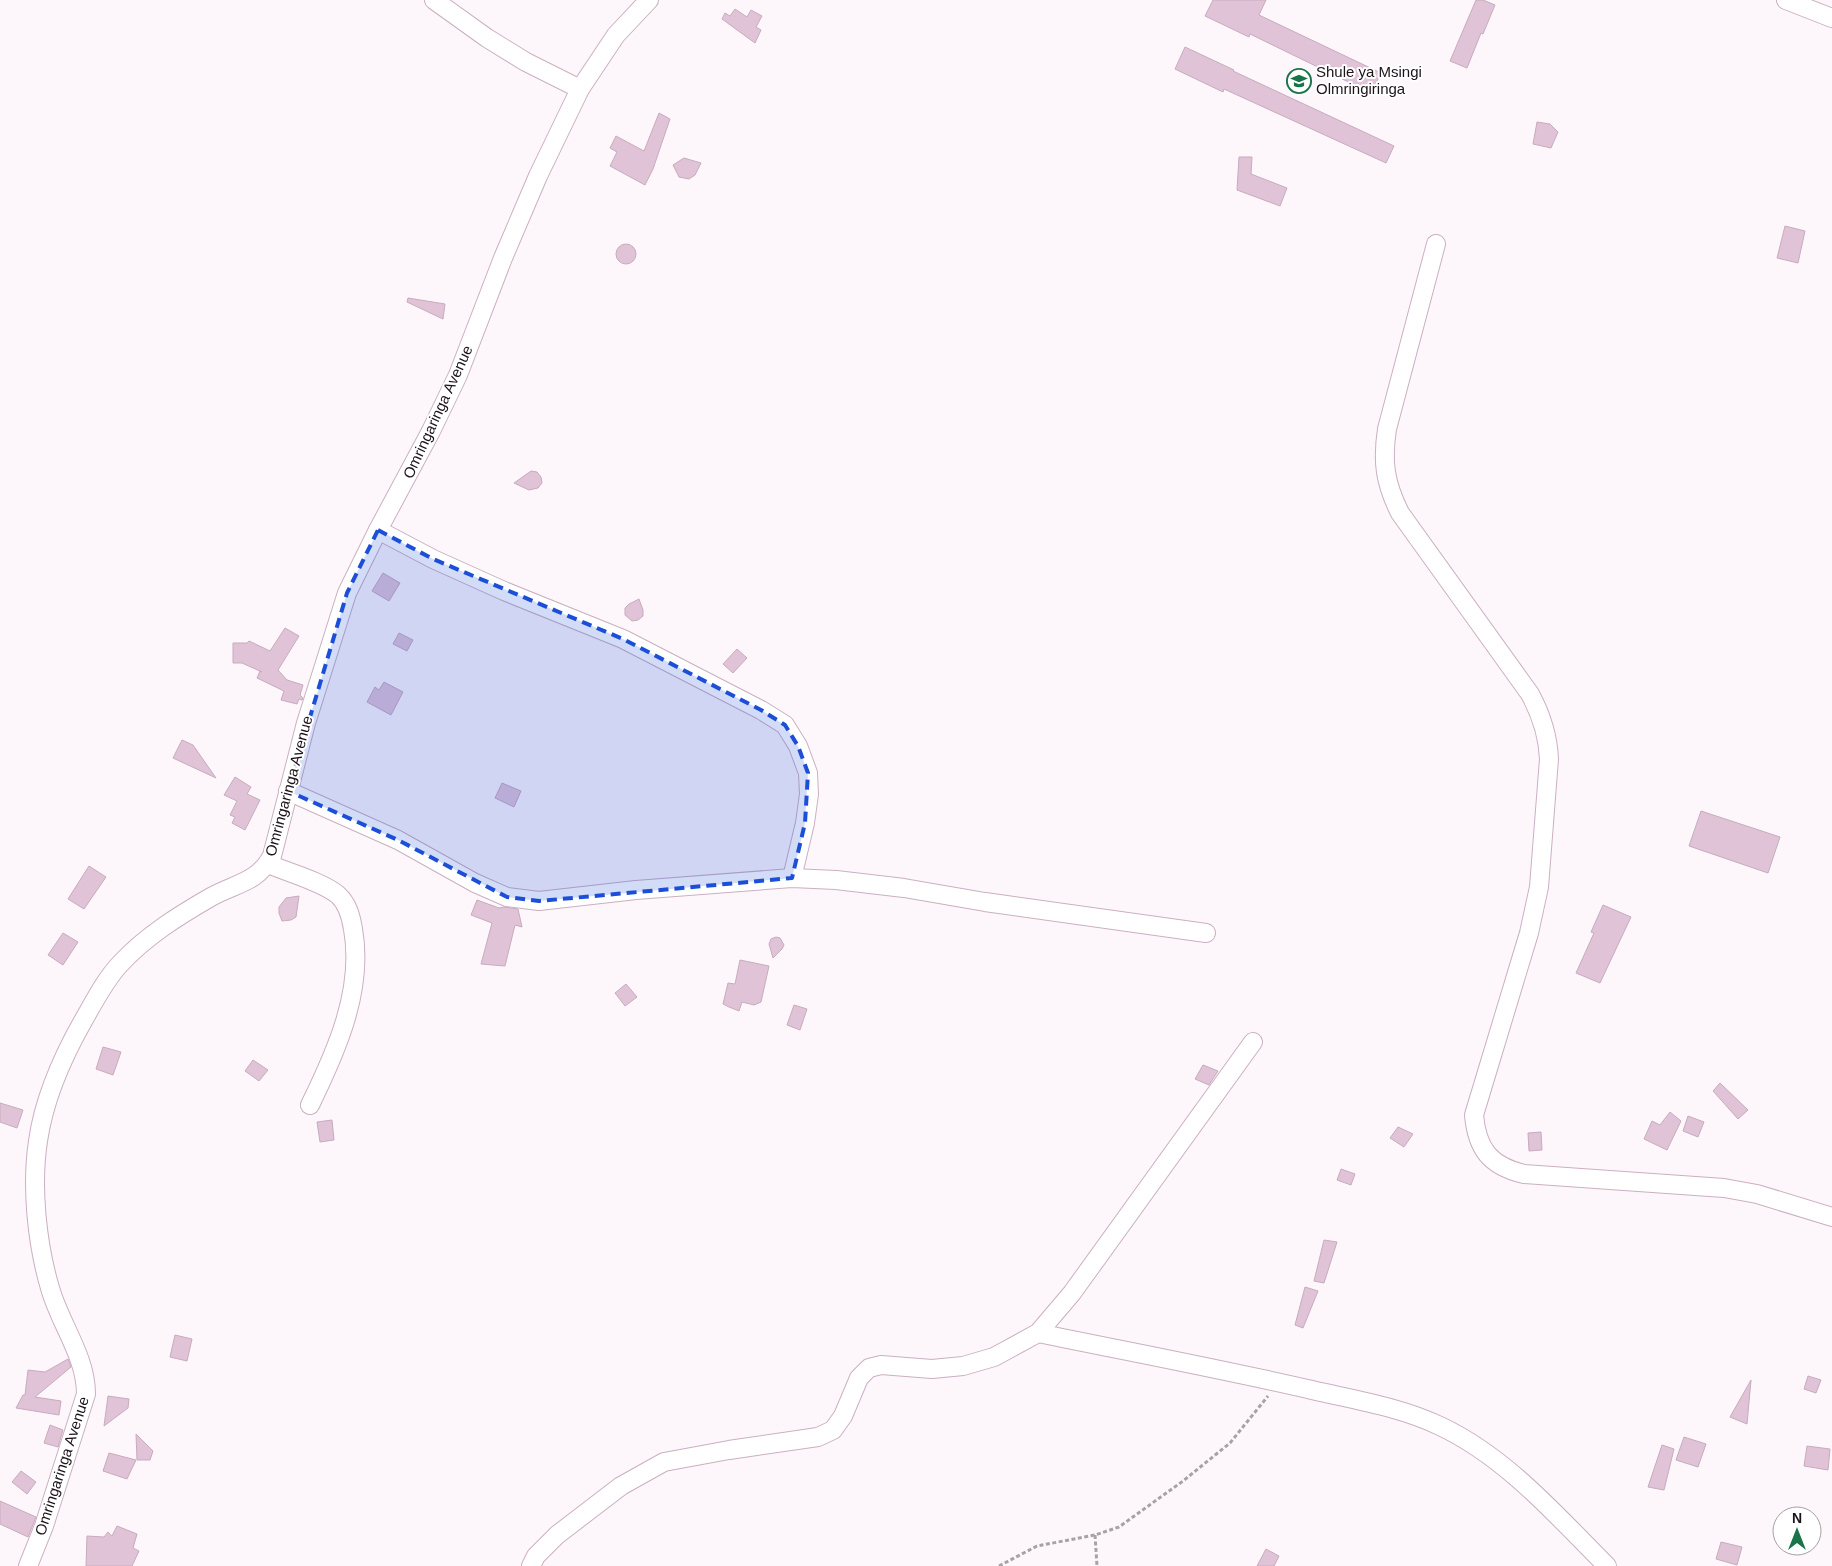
<svg xmlns="http://www.w3.org/2000/svg" width="1832" height="1566" font-family="Helvetica,sans-serif">
	<style>
		.building { fill: #e0c3d7; stroke: #c7abbe }
		.lines { fill: none; stroke-linecap: round; stroke-linejoin: round }
		.street-casing { stroke: #cbafc2; stroke-width: 20 }
		.path { stroke: #a9a1a7; stroke-width: 3; stroke-dasharray: 4 2.5; stroke-linecap: butt }
		.street { stroke: #fff; stroke-width: 18 }
		.marked { fill: #1d4ed8; fill-opacity: 0.2; stroke: #1d4ed8; stroke-width: 4; stroke-dasharray: 10 6; stroke-linejoin: round }
		.labels { text-anchor: middle; stroke-width: 4; stroke-linejoin: round; paint-order: stroke }
		.poi-label { font-size: 15px; fill: #1d131a; stroke: #fff; text-anchor: start }
		.street-label { font-size: 15px; fill: #1d131a; stroke: #fff }
	</style>
	<rect width="100%" height="100%" fill="#fdf7fb"/>
	<!-- building -->
	<g class="building">
		<path d="M 1213,0 L 1266,0 L 1259,15 L 1381,73 L 1371,93 L 1250,34 L 1249,37 L 1205,16 Z"/>
		<path d="M 1476,0 L 1483,0 L 1495,5 L 1483,34 L 1481,33 L 1467,68 L 1450,61 Z"/>
		<path d="M 735,9 L 747,17 L 751,10 L 762,16 L 756,27 L 761,30 L 755,43 L 722,19 L 725,13 L 730,16 Z"/>
		<path d="M 1185,47 L 1234,70 L 1233,71 L 1394,146 L 1386,163 L 1224,89 L 1223,92 L 1175,69 Z"/>
		<path d="M 659,113 L 670,119 L 653,169 L 645,185 L 610,166 L 617,152 L 610,148 L 616,136 L 644,151 Z"/>
		<path d="M 1537,122 L 1550,124 L 1558,132 L 1551,148 L 1533,144 Z"/>
		<path d="M 1239,157 L 1252,157 L 1251,174 L 1287,188 L 1280,206 L 1237,190 Z"/>
		<path d="M 684,158 L 701,163 L 695,175 L 689,179 L 679,177 L 673,165 Z"/>
		<path d="M 1785,226 L 1805,231 L 1798,263 L 1777,258 Z"/>
		<circle cx="626" cy="254" r="10"/>
		<path d="M 408,298 L 445,304 L 443,319 L 407,302 Z"/>
		<path d="M 531,471 L 537,472 L 541,477 L 542,483 L 538,488 L 529,490 L 514,483 Z"/>
		<path d="M 383,573 L 400,583 L 389,601 L 372,591 Z"/>
		<path d="M 639,599 L 643,610 L 643,616 L 638,620 L 632,621 L 625,615 L 625,608 L 629,604 Z"/>
		<path d="M 285,628 L 299,636 L 278,670 L 287,680 L 303,685 L 300,695 L 303,698 L 302,700 L 299,699 L 297,704 L 281,700 L 284,691 L 257,678 L 260,671 L 262,672 L 242,663 L 233,663 L 233,643 L 247,643 L 249,641 L 270,651 Z"/>
		<path d="M 399,633 L 413,640 L 407,651 L 393,644 Z"/>
		<path d="M 737,649 L 747,658 L 733,673 L 723,664 Z"/>
		<path d="M 384,682 L 403,692 L 391,715 L 367,702 L 375,687 L 379,690 Z"/>
		<path d="M 182,740 L 193,745 L 216,778 L 173,758 Z"/>
		<path d="M 235,777 L 251,787 L 247,794 L 260,800 L 245,830 L 232,823 L 235,817 L 230,815 L 237,801 L 224,795 Z"/>
		<path d="M 502,783 L 521,791 L 514,807 L 495,798 Z"/>
		<path d="M 1701,811 L 1780,837 L 1768,873 L 1689,846 Z"/>
		<path d="M 89,866 L 106,877 L 84,909 L 68,899 Z"/>
		<path d="M 299,896 L 296,917 L 291,920 L 282,921 L 279,913 L 279,907 L 286,898 Z"/>
		<path d="M 477,900 L 499,908 L 504,907 L 518,909 L 522,927 L 515,925 L 505,966 L 481,964 L 492,923 L 471,915 Z"/>
		<path d="M 1603,905 L 1631,917 L 1600,983 L 1576,973 L 1594,933 L 1591,932 Z"/>
		<path d="M 63,933 L 78,942 L 63,965 L 48,955 Z"/>
		<path d="M 776,937 L 780,938 L 784,945 L 782,949 L 773,958 L 769,944 L 771,939 Z"/>
		<path d="M 740,960 L 769,966 L 761,1002 L 754,1005 L 742,1002 L 739,1011 L 729,1007 L 723,1004 L 728,983 L 735,984 Z"/>
		<path d="M 626,984 L 637,997 L 625,1006 L 615,993 Z"/>
		<path d="M 794,1005 L 807,1009 L 800,1030 L 787,1025 Z"/>
		<path d="M 103,1047 L 121,1052 L 113,1075 L 96,1069 Z"/>
		<path d="M 253,1060 L 268,1070 L 259,1081 L 245,1071 Z"/>
		<path d="M 1203,1065 L 1218,1071 L 1209,1085 L 1195,1079 Z"/>
		<path d="M 1720,1083 L 1748,1110 L 1738,1119 L 1713,1091 Z"/>
		<path d="M 0,1103 L 23,1110 L 17,1128 L 0,1122 Z"/>
		<path d="M 1670,1112 L 1681,1121 L 1667,1150 L 1644,1139 L 1652,1121 L 1660,1125 Z"/>
		<path d="M 1688,1116 L 1704,1122 L 1698,1137 L 1683,1131 Z"/>
		<path d="M 332,1120 L 334,1140 L 320,1142 L 317,1122 Z"/>
		<path d="M 1398,1127 L 1413,1134 L 1404,1147 L 1390,1138 Z"/>
		<path d="M 1541,1132 L 1542,1150 L 1529,1151 L 1528,1133 Z"/>
		<path d="M 1341,1169 L 1355,1174 L 1351,1185 L 1337,1180 Z"/>
		<path d="M 1324,1240 L 1337,1242 L 1324,1283 L 1314,1281 Z"/>
		<path d="M 1305,1287 L 1318,1291 L 1303,1328 L 1295,1325 Z"/>
		<path d="M 175,1335 L 192,1339 L 187,1361 L 170,1357 Z"/>
		<path d="M 68,1359 L 71,1367 L 35,1397 L 61,1401 L 59,1415 L 16,1408 L 23,1395 L 25,1395 L 28,1370 L 45,1372 Z"/>
		<path d="M 1808,1376 L 1821,1380 L 1816,1393 L 1804,1389 Z"/>
		<path d="M 1751,1380 L 1747,1424 L 1730,1417 Z"/>
		<path d="M 108,1396 L 129,1399 L 128,1408 L 104,1426 Z"/>
		<path d="M 50,1425 L 63,1430 L 58,1447 L 44,1443 Z"/>
		<path d="M 136,1434 L 153,1451 L 150,1460 L 137,1460 Z"/>
		<path d="M 1684,1437 L 1706,1444 L 1698,1467 L 1676,1460 Z"/>
		<path d="M 1662,1445 L 1674,1449 L 1664,1490 L 1648,1487 Z"/>
		<path d="M 1807,1446 L 1830,1449 L 1828,1470 L 1804,1466 Z"/>
		<path d="M 109,1453 L 136,1460 L 127,1479 L 103,1471 Z"/>
		<path d="M 21,1471 L 36,1482 L 27,1494 L 12,1482 Z"/>
		<path d="M 0,1501 L 36,1517 L 28,1537 L 0,1524 Z"/>
		<path d="M 117,1526 L 137,1534 L 133,1548 L 139,1551 L 132,1566 L 86,1566 L 87,1536 L 104,1537 L 108,1532 L 112,1536 Z"/>
		<path d="M 1721,1542 L 1742,1547 L 1737,1565 L 1716,1559 Z"/>
		<path d="M 1266,1549 L 1279,1556 L 1274,1566 L 1257,1566 Z"/>
	</g>
	<g class="lines">
		<defs>
			<g id="street">
				<path d="M 434,0 L 487,38 L 526,62 L 580,89"/>
				<path d="M 1786,0 L 1832,18"/>
				<path d="M 1436,244 L 1387,429 C 1382,462 1385,483 1400,513 L 1530,694 C 1542,716 1548,735 1549,759 L 1539,887 L 1529,933 L 1474,1115 C 1477,1149 1490,1166 1524,1174 L 1724,1188 L 1757,1194 L 1832,1217"/>
				<path d="M 378,530 L 433,559 L 504,591 L 623,639 L 761,710 L 785,725 L 798,746 L 808,773 L 809,794 L 805,823 L 792,878"/>
				<path d="M 288,791 L 398,840 L 475,883 L 507,897 L 539,901 L 636,890 L 792,878 L 836,880 L 904,888 L 985,902 L 1206,933"/>
				<path d="M 268,864 C 287,872 323,882 338,895 C 348,904 351,917 353,929 C 364,990 336,1052 310,1105"/>
				<path d="M 1038,1333 C 1130,1352 1221,1369 1312,1390 C 1355,1400 1400,1407 1440,1426 C 1506,1457 1556,1515 1607,1566"/>
				<path d="M 28,1566 L 44,1526 L 86,1394 C 86,1356 60,1324 50,1288 C 37,1244 31,1187 38,1141 C 44,1099 62,1058 83,1021 C 94,1002 105,980 120,964 C 146,936 178,916 211,897 C 236,883 257,883 272,856 L 306,723 L 347,593 L 378,530 L 431,431 L 458,375 L 503,258 L 538,176 L 580,89 L 616,35 L 649,0"/>
				<path d="M 531,1566 L 536,1556 L 557,1535 L 621,1486 L 664,1462 L 729,1450 L 818,1437 L 833,1430 L 843,1416 L 859,1378 L 869,1368 L 881,1365 L 932,1369 L 963,1366 L 994,1357 L 1038,1333 L 1072,1293 L 1253,1042"/>
			</g>
		</defs>
		<!-- street casing -->
		<use href="#street" class="street-casing"/>
		<!-- path -->
		<g class="path">
			<path d="M 1095,1535 L 1097,1566"/>
			<path d="M 999,1566 L 1037,1546 L 1095,1535 L 1119,1527 L 1183,1481 L 1230,1443 L 1268,1396"/>
		</g>
		<!-- street -->
		<use href="#street" class="street"/>
	</g>
	<!-- marked area -->
	<path class="marked" d="M 378,530 L 433,559 L 623,639 L 761,710 L 785,725 L 798,746 L 808,773 L 805,823 L 792,878 L 539,901 L 507,897 L 398,840 L 288,791 L 347,593 Z"/>
	<!-- icons -->
	<defs>
		<symbol id="school-ring" viewBox="-11 -11 22 22"><circle r="9.5" fill="#fff" stroke="#197449" stroke-width="1.5"/><path d="M0-5L7-2L0 1L-7-2ZM-4 1L0 2.5L4 1V4Q0 6-4 4Z" fill="#197449"/></symbol>
	</defs>
	<g fill-rule="evenodd">
		<use href="#school-ring" x="1285" y="67" width="28" height="28"/>
	</g>
	<g class="labels">
		<!-- poi labels -->
		<g class="poi-label">
			<text x="1316" y="77">Shule ya Msingi<tspan x="1316" dy="17">Olmringiringa</tspan></text>
		</g>
		<!-- street labels -->
		<g class="street-label">
			<text transform="translate(438 412) rotate(-65)" y="5">Omringaringa Avenue</text>
			<text transform="translate(289 786) rotate(-75)" y="5">Omringaringa Avenue</text>
			<text transform="translate(62 1466) rotate(-72)" y="5">Omringaringa Avenue</text>
		</g>
	</g>
	<!-- north arrow -->
	<g transform="translate(1797 1531)"><circle r="24" fill="#ffffff" stroke="#a5a1a3"/>
	<path d="M0-4L9 19L0 12L-9 19Z" fill="#197449"/>
	<text y="-8" font-size="14" font-weight="bold" text-anchor="middle" fill="#1d131a">N</text>
	</g>
</svg>
